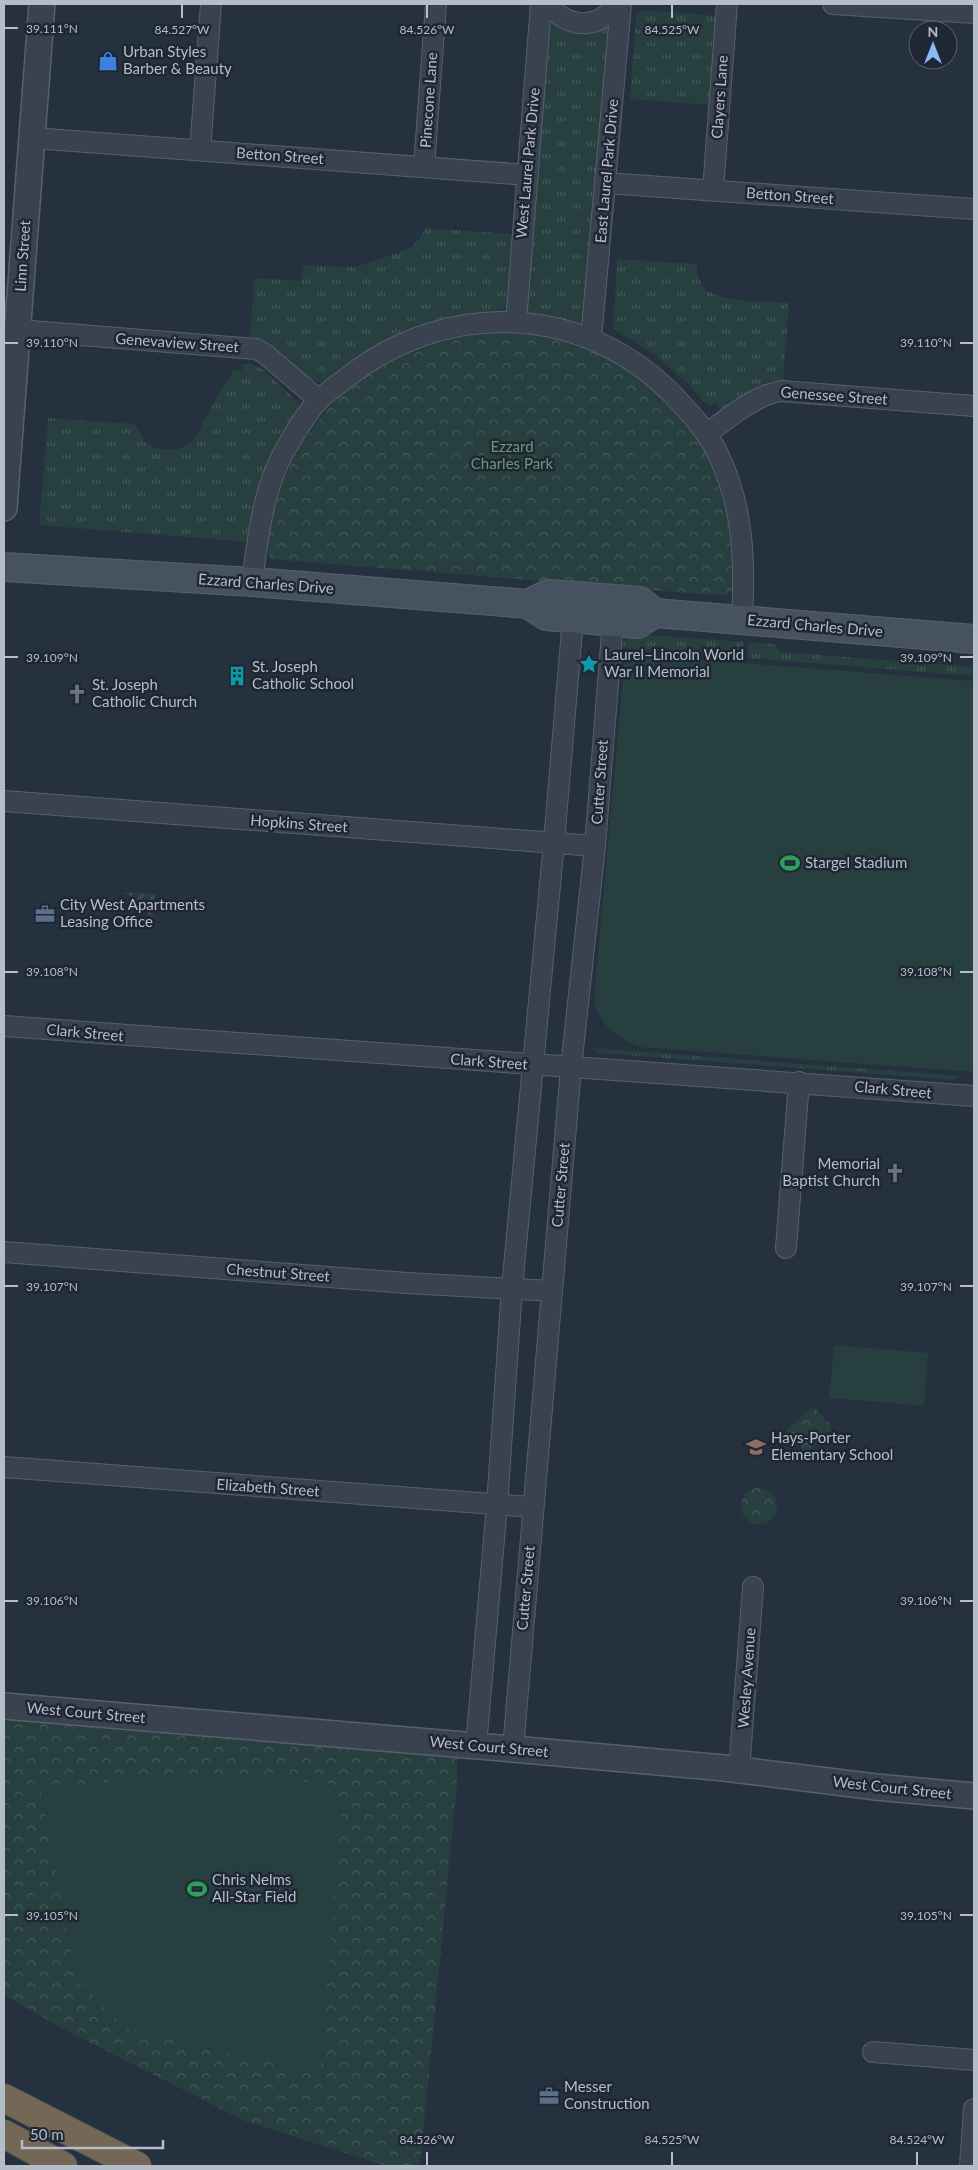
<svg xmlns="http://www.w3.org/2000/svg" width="978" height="2170" font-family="Lato,sans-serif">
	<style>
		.grass { fill: url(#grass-tufts) }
		.forest { fill: url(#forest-crowns) }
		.garden { fill: url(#garden-furrows) }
		.pitch { fill: #283f40 }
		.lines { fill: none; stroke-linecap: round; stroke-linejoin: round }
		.minor-casing { stroke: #57606c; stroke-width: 22 }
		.tertiary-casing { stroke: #57606c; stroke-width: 28 }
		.secondary-casing { stroke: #57606c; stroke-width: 30 }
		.motorway-casing { stroke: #444d59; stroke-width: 30 }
		.minor { stroke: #39424e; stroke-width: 20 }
		.tertiary { stroke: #39424e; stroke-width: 25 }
		.secondary { stroke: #475261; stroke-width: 28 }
		.motorway { stroke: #746756; stroke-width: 28 }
		.ticks { fill: none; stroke: #b5bdc9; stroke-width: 2 }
		.labels { text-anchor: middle; stroke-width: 5; stroke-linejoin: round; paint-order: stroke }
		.poi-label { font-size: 15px; fill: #b5bdc9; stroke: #1e2733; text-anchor: start }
		.street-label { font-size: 15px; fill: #b5bdc9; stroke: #1e2733 }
		.park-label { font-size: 15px; fill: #6c9a75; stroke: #1e2733 }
		.ticks-label { font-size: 12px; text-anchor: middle; fill: #b5bdc9; stroke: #1e2733; stroke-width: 5; stroke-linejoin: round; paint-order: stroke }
	</style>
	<defs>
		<pattern id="grass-tufts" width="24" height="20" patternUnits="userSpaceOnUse" patternTransform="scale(1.25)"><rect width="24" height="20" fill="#283f40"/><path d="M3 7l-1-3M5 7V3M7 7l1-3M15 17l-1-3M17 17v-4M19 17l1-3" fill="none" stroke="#45595a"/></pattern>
		<pattern id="forest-crowns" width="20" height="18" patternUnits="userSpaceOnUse" patternTransform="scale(1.25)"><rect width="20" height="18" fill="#283f40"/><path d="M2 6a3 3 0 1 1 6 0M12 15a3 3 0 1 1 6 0" fill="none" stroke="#45595a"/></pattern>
		<pattern id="garden-furrows" width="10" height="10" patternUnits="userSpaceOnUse" patternTransform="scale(1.25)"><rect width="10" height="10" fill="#283f40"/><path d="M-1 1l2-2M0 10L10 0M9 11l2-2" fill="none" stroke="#45595a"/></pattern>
	</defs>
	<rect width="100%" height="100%" fill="#25313e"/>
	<!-- grass -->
	<g class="grass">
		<path d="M 644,10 L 716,16 L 710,105 L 630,99 L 636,17 L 638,13 Z"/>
		<path d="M 553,23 C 573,35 583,31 605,26 L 608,29 L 585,327 L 556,318 L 525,314 L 548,26 Z"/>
		<path d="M 425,228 L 514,234 L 508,303 L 501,312 L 452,319 L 408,331 L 373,348 L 326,383 C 295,381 284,342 250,339 L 254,278 L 302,281 L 303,265 L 356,267 L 411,248 L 422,235 Z"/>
		<path d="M 617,259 L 697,264 C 697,271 698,280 703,286 C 717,304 767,301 789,303 L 783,381 L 770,381 L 762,384 L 720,410 L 717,403 L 711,405 L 705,403 L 686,382 L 655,355 L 613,329 Z"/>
		<path d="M 249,363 L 264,370 L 297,401 L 300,407 L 299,415 L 249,542 L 39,525 L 48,418 L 135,424 L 145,442 L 156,448 L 170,450 L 183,447 L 194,440 L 218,395 L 234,370 L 242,371 L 242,366 L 238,366 Z"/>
		<path d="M 637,634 L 744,642 L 743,658 L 628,649 L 619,646 L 627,637 Z"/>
		<path d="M 749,643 L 774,644 L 781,652 L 974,667 L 974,676 L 748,658 Z"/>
		<path d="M 592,1048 L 961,1076 L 956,1080 L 599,1053 Z"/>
	</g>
	<!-- forest -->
	<g class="forest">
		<path d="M 492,331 C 522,333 549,334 578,343 C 647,366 722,447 732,520 C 735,541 734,564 735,585 L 733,590 L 725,596 L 271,559 C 261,543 272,518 277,501 C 296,440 334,390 390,360 C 399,355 408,350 417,346 C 441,338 466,334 492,331 Z"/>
		<path d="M 813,1406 L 831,1425 L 831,1431 L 806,1453 L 786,1430 Z"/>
		<circle cx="759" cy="1506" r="18"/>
		<path d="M 4,1706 L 457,1744 L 457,1783 L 420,2166 L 386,2166 L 245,2121 L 67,2031 L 4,1995 Z"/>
	</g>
	<!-- garden -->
	<path class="garden" d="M 121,892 L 155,894 L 152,925 C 146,904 141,900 121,892 Z"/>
	<!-- pitch -->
	<g class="pitch">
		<path d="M 625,654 L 974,681 L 974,1072 L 639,1047 C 615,1037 600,1025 594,1000 Z"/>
		<path d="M 834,1345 L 928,1353 L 924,1406 L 829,1398 Z"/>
		<path d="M 224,1774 L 328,1784 L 342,1801 L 320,2074 L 126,2029 L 76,1978 L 40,1787 Z"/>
	</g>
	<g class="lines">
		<defs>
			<g id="minor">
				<path d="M 548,4 C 566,28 599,31 616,4"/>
				<path d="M 833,4 L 974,13"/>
				<path d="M 33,138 L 528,175"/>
				<path d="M 200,150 L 211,4"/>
				<path d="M 424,166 L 436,4"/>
				<path d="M 606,183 L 974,209"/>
				<path d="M 713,190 L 727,4"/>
				<path d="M 516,322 L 541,4"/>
				<path d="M 18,330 L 256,349 L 265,354 L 319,400"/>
				<path d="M 591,339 L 621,4"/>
				<path d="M 706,434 C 729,418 753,396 781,391 L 974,406"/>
				<path d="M 252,582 C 258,539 262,492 284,452 C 294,435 305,414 319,400 C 328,391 339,384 349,376 C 450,298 587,304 676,398 C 692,415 709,434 719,456 C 744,509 745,562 742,620"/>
				<path d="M 4,801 L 595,846"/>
				<path d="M 4,1026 L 974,1096"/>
				<path d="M 786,1248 L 799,1082"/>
				<path d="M 4,1252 L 407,1283 L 552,1291"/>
				<path d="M 4,1467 L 532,1507"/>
				<path d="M 476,1746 L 497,1505 L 512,1288 L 554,842 L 573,618"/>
				<path d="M 513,1749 L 571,1068 L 595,846 L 613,621"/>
				<path d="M 739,1770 L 753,1587"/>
				<path d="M 873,2052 L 974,2060"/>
				<path d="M 970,2166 L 974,2109"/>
			</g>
			<g id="tertiary">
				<path d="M 4,508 L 42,4"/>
				<path d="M 4,1706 L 513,1749 L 724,1768 L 876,1787 L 974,1796"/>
			</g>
			<g id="secondary">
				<path d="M 4,567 L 252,582 L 528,604 L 546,616 L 638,624 L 655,613"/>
				<path d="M 528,604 L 548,594 L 640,601 L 655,613 L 974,639"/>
			</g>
			<g id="motorway">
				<path d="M 4,2098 L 137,2166"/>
				<path d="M 4,2134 L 63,2166"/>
			</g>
		</defs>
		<!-- minor casing -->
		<use href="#minor" class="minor-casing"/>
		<!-- tertiary casing -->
		<use href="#tertiary" class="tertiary-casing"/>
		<!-- secondary casing -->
		<use href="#secondary" class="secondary-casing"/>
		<!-- motorway casing -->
		<use href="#motorway" class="motorway-casing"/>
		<!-- minor -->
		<use href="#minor" class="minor"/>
		<!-- tertiary -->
		<use href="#tertiary" class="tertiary"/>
		<!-- secondary -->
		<use href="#secondary" class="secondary"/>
		<!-- motorway -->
		<use href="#motorway" class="motorway"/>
	</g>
	<!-- ticks -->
	<path class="ticks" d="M 182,5 L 182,18M 427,5 L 427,18M 672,5 L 672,18M 5,28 L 18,28M 5,343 L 18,343M 960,343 L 973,343M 5,657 L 18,657M 960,657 L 973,657M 5,972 L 18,972M 960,972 L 973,972M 5,1286 L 18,1286M 960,1286 L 973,1286M 5,1601 L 18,1601M 960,1601 L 973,1601M 5,1915 L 18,1915M 960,1915 L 973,1915M 427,2152 L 427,2165M 672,2152 L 672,2165M 917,2152 L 917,2165"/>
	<!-- icons -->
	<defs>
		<symbol id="shop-bare" viewBox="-9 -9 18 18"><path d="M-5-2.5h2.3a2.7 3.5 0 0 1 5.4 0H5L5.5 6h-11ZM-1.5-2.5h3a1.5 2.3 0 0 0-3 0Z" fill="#3f7fe0" stroke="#1e2733" stroke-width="2.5" paint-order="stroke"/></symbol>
		<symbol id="sight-bare" viewBox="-9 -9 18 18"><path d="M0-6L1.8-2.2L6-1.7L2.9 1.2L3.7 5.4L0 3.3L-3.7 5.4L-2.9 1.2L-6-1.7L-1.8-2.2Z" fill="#0f9aa8" stroke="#1e2733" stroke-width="2.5" paint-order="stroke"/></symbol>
		<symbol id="building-bare" viewBox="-9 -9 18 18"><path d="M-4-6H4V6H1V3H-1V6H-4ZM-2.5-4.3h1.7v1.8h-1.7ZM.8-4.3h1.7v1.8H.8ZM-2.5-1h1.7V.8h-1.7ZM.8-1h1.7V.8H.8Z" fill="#0f9aa8" stroke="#1e2733" stroke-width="2.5" paint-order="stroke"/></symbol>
		<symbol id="church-bare" viewBox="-9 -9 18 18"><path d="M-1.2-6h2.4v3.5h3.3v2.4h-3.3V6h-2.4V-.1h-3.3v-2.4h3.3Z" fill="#6b7280" stroke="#1e2733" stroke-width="2.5" paint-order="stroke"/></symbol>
		<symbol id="stadium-bare" viewBox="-9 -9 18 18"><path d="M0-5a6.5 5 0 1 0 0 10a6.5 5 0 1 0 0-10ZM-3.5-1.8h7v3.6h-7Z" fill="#2e9e5b" stroke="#1e2733" stroke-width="2.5" paint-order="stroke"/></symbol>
		<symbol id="office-bare" viewBox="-9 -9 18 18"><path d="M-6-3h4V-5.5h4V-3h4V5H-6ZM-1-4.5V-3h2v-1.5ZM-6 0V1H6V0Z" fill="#5c6f8a" stroke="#1e2733" stroke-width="2.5" paint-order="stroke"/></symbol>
		<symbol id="school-bare" viewBox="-9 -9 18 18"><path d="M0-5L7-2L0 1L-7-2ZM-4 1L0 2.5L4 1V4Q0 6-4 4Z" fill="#8d6e63" stroke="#1e2733" stroke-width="2.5" paint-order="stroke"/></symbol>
	</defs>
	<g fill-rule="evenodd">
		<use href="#shop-bare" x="94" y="47" width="28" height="28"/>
		<use href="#sight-bare" x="575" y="650" width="28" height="28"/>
		<use href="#building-bare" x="223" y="662" width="28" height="28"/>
		<use href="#church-bare" x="63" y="680" width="28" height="28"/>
		<use href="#stadium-bare" x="776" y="849" width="28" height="28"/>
		<use href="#office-bare" x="31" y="900" width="28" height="28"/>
		<use href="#church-bare" x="881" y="1159" width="28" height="28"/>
		<use href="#school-bare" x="742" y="1433" width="28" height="28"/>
		<use href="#stadium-bare" x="183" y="1875" width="28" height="28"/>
		<use href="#office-bare" x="535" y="2082" width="28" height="28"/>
	</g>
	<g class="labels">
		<!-- poi labels -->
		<g class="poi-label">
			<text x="123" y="57">Urban Styles<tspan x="123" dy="17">Barber &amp; Beauty</tspan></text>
			<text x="604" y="660">Laurel–Lincoln World<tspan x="604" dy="17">War II Memorial</tspan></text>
			<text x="252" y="672">St. Joseph<tspan x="252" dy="17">Catholic School</tspan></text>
			<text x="92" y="690">St. Joseph<tspan x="92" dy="17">Catholic Church</tspan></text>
			<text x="805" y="868">Stargel Stadium</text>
			<text x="60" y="910">City West Apartments<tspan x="60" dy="17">Leasing Office</tspan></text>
			<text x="880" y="1169" text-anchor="end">Memorial<tspan x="880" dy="17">Baptist Church</tspan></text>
			<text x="771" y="1443">Hays-Porter<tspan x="771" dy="17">Elementary School</tspan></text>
			<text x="212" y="1885">Chris Nelms<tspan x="212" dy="17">All-Star Field</tspan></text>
			<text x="564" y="2092">Messer<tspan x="564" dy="17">Construction</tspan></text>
		</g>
		<!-- street labels -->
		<g class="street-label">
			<text transform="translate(720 97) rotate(-86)" y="5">Clayers Lane</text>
			<text transform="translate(429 100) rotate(-86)" y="5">Pinecone Lane</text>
			<text transform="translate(280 156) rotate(4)" y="5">Betton Street</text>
			<text transform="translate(528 163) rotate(-85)" y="5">West Laurel Park Drive</text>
			<text transform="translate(607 171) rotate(-85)" y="5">East Laurel Park Drive</text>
			<text transform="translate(790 196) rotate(4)" y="5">Betton Street</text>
			<text transform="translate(23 256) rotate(-86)" y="5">Linn Street</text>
			<text transform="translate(177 343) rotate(4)" y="5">Genevaview Street</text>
			<text transform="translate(834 396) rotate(4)" y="5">Genessee Street</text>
			<text transform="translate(266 584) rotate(4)" y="5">Ezzard Charles Drive</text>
			<text transform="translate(815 626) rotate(5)" y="5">Ezzard Charles Drive</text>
			<text transform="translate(600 782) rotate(-86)" y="5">Cutter Street</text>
			<text transform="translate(299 824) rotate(4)" y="5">Hopkins Street</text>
			<text transform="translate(85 1033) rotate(5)" y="5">Clark Street</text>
			<text transform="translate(489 1062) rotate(4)" y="5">Clark Street</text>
			<text transform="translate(893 1090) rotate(5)" y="5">Clark Street</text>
			<text transform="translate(561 1185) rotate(-85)" y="5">Cutter Street</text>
			<text transform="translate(278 1273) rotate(4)" y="5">Chestnut Street</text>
			<text transform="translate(268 1488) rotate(4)" y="5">Elizabeth Street</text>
			<text transform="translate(526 1588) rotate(-85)" y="5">Cutter Street</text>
			<text transform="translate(747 1678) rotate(-86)" y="5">Wesley Avenue</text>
			<text transform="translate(86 1713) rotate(5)" y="5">West Court Street</text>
			<text transform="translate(489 1747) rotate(5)" y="5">West Court Street</text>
			<text transform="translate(892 1788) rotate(6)" y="5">West Court Street</text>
		</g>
		<!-- park labels -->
		<g class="park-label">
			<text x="512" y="452">Ezzard<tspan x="512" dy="17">Charles Park</tspan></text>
		</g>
	</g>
	<g class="ticks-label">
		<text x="52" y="33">39.111°N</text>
		<text x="182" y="34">84.527°W</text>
		<text x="427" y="34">84.526°W</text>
		<text x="672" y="34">84.525°W</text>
		<text x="52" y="347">39.110°N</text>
		<text x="926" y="347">39.110°N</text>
		<text x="52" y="662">39.109°N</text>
		<text x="926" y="662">39.109°N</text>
		<text x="52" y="976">39.108°N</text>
		<text x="926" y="976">39.108°N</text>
		<text x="52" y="1291">39.107°N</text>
		<text x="926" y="1291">39.107°N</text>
		<text x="52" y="1605">39.106°N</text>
		<text x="926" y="1605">39.106°N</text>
		<text x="52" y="1920">39.105°N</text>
		<text x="926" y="1920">39.105°N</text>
		<text x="427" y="2144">84.526°W</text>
		<text x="672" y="2144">84.525°W</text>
		<text x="917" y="2144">84.524°W</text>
	</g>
	<!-- border -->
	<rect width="978" height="2170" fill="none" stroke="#b5bdc9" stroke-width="10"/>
	<!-- north arrow -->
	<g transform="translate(933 45)"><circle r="24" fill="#1e2733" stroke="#5a636f"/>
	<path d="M0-4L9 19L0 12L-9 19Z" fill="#8cbaf7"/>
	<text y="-8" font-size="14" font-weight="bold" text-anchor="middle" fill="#b5bdc9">N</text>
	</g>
	<!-- scale -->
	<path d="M22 2140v8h141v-8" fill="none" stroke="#b5bdc9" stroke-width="2.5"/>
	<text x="30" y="2140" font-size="15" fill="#b5bdc9" stroke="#1e2733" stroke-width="4" paint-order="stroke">50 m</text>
</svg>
